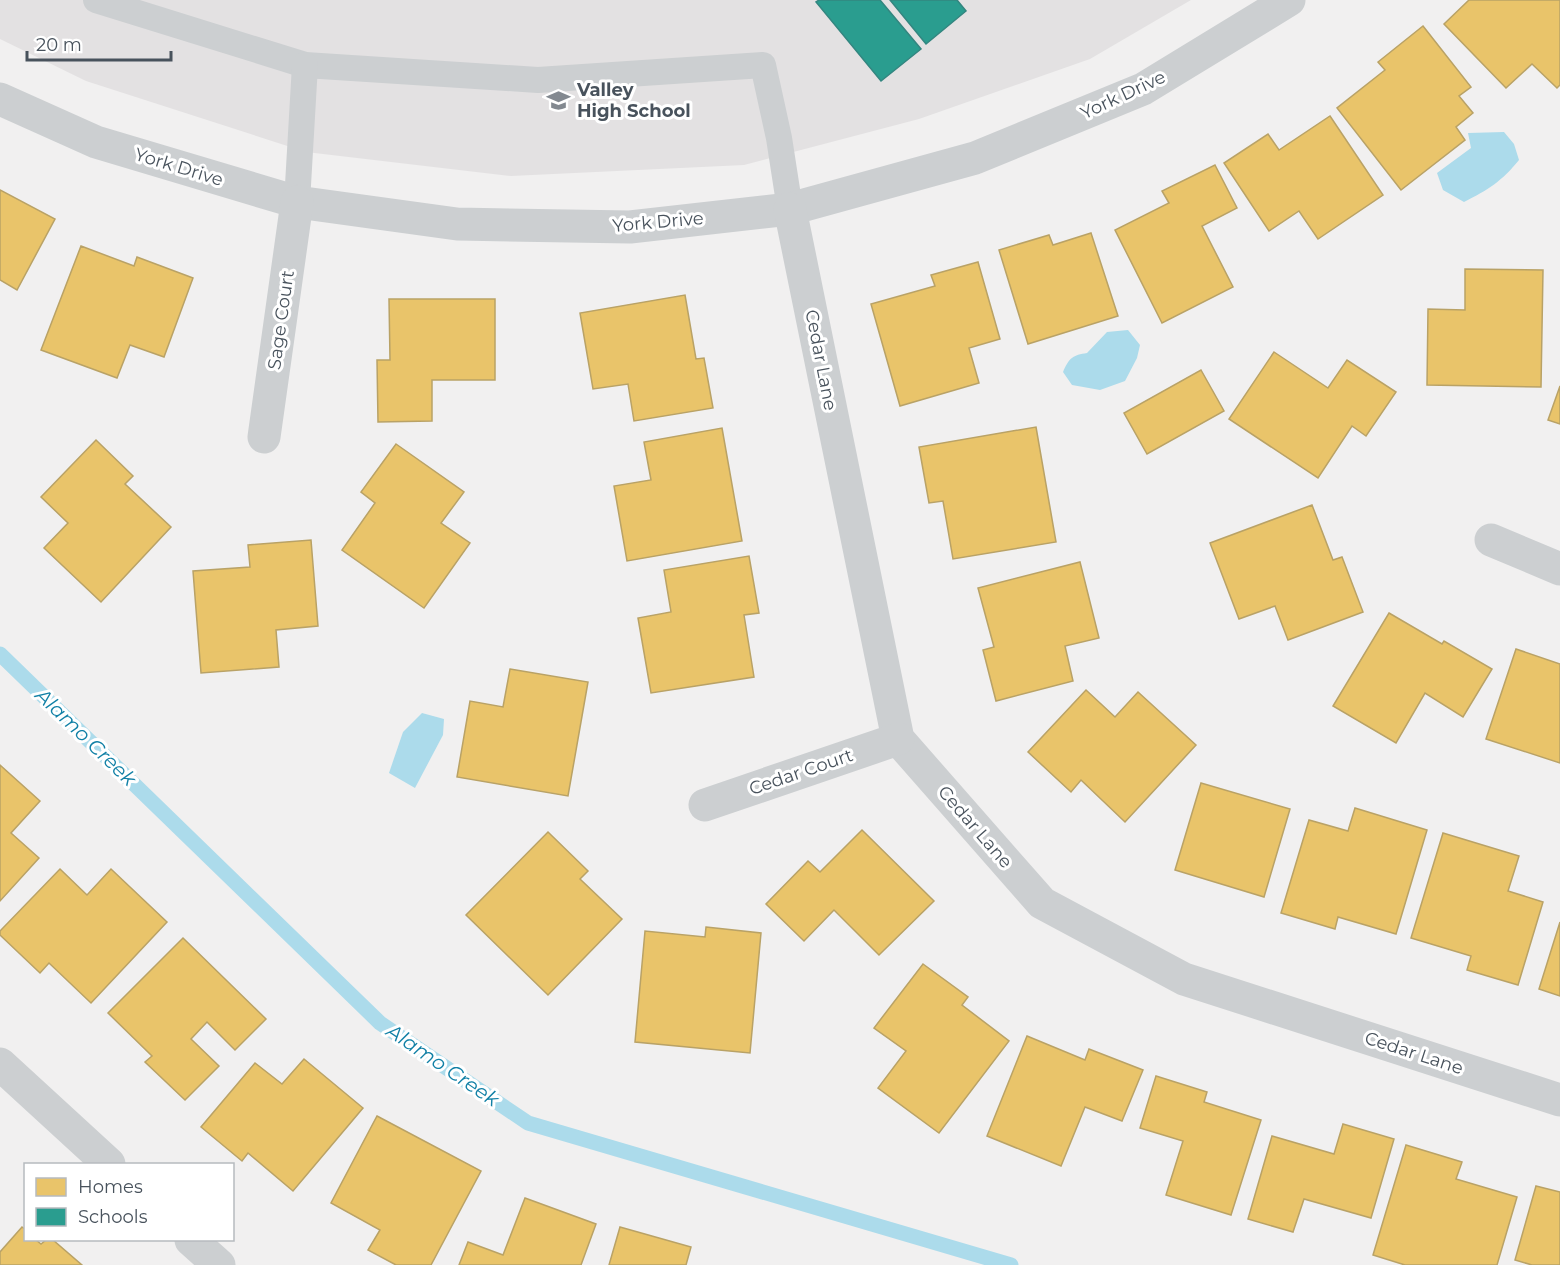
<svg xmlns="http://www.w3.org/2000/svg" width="1560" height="1265" font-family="Montserrat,sans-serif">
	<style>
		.education { fill: #e3e1e2 }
		.water { fill: #acdbeb }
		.homes { fill: #e9c46a; stroke: #b9a266; stroke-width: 1.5 }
		.schools { fill: #2a9d8f; stroke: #338680; stroke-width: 1.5 }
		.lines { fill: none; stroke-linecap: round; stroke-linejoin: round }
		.stream { stroke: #acdbeb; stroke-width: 15 }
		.service { stroke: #cccfd1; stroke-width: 26 }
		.minor { stroke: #cccfd1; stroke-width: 33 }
		.labels { text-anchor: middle; stroke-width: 6; stroke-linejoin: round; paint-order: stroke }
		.poi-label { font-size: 18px; font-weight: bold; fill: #48525c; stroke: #fff; text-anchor: start }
		.street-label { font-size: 18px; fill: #48525c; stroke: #fff }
		.water-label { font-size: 20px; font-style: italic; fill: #1180a6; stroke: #fff }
	</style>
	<rect width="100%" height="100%" fill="#f1f0f0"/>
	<!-- education -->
	<path class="education" d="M 0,0 L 1191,0 L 1090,59 L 919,119 L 744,165 L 511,176 L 306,152 L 86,81 L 0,39 Z"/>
	<!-- water -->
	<g class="water">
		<path d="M 1504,132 L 1514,144 L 1519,160 C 1502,181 1488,190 1464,202 L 1443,190 L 1437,173 L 1471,148 L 1468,133 Z"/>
		<path d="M 1128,330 L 1140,345 L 1137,358 L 1125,381 L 1100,390 L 1072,385 L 1063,372 C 1069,358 1073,355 1087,353 L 1107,332 Z"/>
		<path d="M 422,713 L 444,719 L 443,735 L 415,788 L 389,773 L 403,732 Z"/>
	</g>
	<!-- homes -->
	<g class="homes">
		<path d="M 1469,0 L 1560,0 L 1560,85 L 1557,88 L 1532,64 L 1506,88 L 1444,24 Z"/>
		<path d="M 1423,26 L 1471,87 L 1459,96 L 1473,113 L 1456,127 L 1465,140 L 1401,190 L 1337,108 L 1385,70 L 1378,62 Z"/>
		<path d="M 1330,116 L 1383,195 L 1318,239 L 1299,211 L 1269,231 L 1224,163 L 1268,134 L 1279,150 Z"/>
		<path d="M 1215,165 L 1237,208 L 1202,226 L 1233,287 L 1162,323 L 1115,230 L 1169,203 L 1162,191 Z"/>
		<path d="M 0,190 L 55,219 L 17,290 L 0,280 Z"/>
		<path d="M 1091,233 L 1118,316 L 1028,344 L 999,250 L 1049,235 L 1053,245 Z"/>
		<path d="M 81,246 L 134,266 L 137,257 L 193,278 L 164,357 L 130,345 L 117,378 L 41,350 Z"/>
		<path d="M 978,262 L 1000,339 L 969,348 L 979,383 L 900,406 L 871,304 L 935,286 L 931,275 Z"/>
		<path d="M 1465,269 L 1543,270 L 1541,387 L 1427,385 L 1428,309 L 1465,310 Z"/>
		<path d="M 685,295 L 696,359 L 704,358 L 713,408 L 634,421 L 628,384 L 593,389 L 580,313 Z"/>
		<path d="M 389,299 L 495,299 L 495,380 L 432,380 L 432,421 L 378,422 L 377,360 L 390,360 Z"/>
		<path d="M 1274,352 L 1328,388 L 1347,360 L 1396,392 L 1366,436 L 1352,426 L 1318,478 L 1229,419 Z"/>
		<path d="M 1201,370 L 1224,411 L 1147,454 L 1124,413 Z"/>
		<path d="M 1560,386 L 1560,424 L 1548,420 Z"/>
		<path d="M 1036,427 L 1056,542 L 953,559 L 943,501 L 929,503 L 919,447 Z"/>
		<path d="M 722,428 L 742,541 L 627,561 L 614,486 L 651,480 L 644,442 Z"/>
		<path d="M 96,440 L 133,476 L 125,484 L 171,527 L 101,602 L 44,548 L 68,523 L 41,497 Z"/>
		<path d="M 396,444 L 464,492 L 441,523 L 470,543 L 424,608 L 342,550 L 375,503 L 361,492 Z"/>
		<path d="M 1312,505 L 1333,560 L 1342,557 L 1363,612 L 1288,640 L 1275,606 L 1239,619 L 1210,543 Z"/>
		<path d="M 311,540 L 318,626 L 276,630 L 279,667 L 201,673 L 193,571 L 250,567 L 248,545 Z"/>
		<path d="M 749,556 L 759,613 L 744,615 L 754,677 L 651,693 L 638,618 L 671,612 L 664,570 Z"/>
		<path d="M 1080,562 L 1099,638 L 1065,646 L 1073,681 L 996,701 L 983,650 L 994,647 L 978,588 Z"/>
		<path d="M 1389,613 L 1442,644 L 1444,641 L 1492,669 L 1463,717 L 1425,693 L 1396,743 L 1333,706 Z"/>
		<path d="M 1516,649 L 1560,664 L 1560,763 L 1486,739 Z"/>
		<path d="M 510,669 L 588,682 L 568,796 L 457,777 L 470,701 L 503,707 Z"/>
		<path d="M 1086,690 L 1115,717 L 1138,692 L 1196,745 L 1125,822 L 1081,780 L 1071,792 L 1028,752 Z"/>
		<path d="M 0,765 L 40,801 L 11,833 L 39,858 L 0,901 Z"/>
		<path d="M 1201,783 L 1290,809 L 1264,897 L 1175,870 Z"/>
		<path d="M 1355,808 L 1427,830 L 1396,934 L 1338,917 L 1335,929 L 1281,913 L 1309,820 L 1348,831 Z"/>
		<path d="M 862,830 L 934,901 L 879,955 L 834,910 L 804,941 L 766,904 L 808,861 L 820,872 Z"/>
		<path d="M 548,832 L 588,871 L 580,879 L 622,919 L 548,995 L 466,915 Z"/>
		<path d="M 1443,833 L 1519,856 L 1508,891 L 1543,902 L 1518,985 L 1467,970 L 1471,956 L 1411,938 Z"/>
		<path d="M 60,869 L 87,895 L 111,869 L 167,922 L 91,1003 L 49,963 L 40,973 L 0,935 L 0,931 Z"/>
		<path d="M 1560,922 L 1560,996 L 1539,989 Z"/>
		<path d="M 706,927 L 761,933 L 750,1053 L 635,1042 L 645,931 L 705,937 Z"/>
		<path d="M 183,938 L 266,1019 L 235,1050 L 207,1022 L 191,1039 L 219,1066 L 185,1100 L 145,1062 L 152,1056 L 108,1013 Z"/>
		<path d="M 923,964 L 968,997 L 962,1005 L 1009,1041 L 939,1133 L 878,1088 L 906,1051 L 874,1028 Z"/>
		<path d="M 1027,1036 L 1085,1060 L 1089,1049 L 1143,1070 L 1122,1121 L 1085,1107 L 1061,1166 L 987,1136 Z"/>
		<path d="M 304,1059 L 363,1108 L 293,1191 L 248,1153 L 242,1161 L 201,1127 L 255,1063 L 282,1084 Z"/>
		<path d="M 1156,1076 L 1207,1092 L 1204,1102 L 1261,1120 L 1231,1215 L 1166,1195 L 1183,1141 L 1140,1128 Z"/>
		<path d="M 377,1116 L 481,1171 L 431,1265 L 396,1265 L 368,1250 L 380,1230 L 331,1203 Z"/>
		<path d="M 1343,1124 L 1394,1139 L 1371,1218 L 1304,1199 L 1293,1232 L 1248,1219 L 1272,1136 L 1334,1154 Z"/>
		<path d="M 1406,1145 L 1462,1162 L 1456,1179 L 1517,1197 L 1497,1265 L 1405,1265 L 1373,1255 Z"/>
		<path d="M 1536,1186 L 1560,1192 L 1560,1265 L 1532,1265 L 1515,1260 Z"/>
		<path d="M 525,1198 L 596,1224 L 581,1265 L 459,1265 L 468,1242 L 503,1255 Z"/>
		<path d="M 22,1227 L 26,1230 L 26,1240 L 36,1240 L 41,1244 L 46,1240 L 53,1240 L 82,1265 L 0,1265 L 0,1252 Z"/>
		<path d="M 620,1227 L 691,1247 L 686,1265 L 609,1265 Z"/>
	</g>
	<!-- schools -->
	<g class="schools">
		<path d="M 819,0 L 880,0 L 921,49 L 881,81 L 816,2 Z"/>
		<path d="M 890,0 L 957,0 L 966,11 L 926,44 Z"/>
	</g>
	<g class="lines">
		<!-- stream -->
		<path class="stream" d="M 0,654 L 380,1023 L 528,1123 L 1011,1265"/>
		<!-- service -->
		<g class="service">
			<path d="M 96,0 L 305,65 L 538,80 L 763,65 L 779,138 L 790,209"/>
			<path d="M 297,202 L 305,65"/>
		</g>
		<!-- minor -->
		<g class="minor">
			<path d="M 0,99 L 96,142 L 297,202 L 457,224 L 630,227 L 790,209 L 975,158 L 1143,89 L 1289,0"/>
			<path d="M 790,209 L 898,739 L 1042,903 L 1184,979 L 1560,1100"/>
			<path d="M 264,437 L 297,202"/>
			<path d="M 1491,540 L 1560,569"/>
			<path d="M 705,805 L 898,739"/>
			<path d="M 0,1064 L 109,1164"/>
			<path d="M 191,1240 L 219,1265"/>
		</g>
	</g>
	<!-- icons -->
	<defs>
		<symbol id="school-bare" viewBox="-9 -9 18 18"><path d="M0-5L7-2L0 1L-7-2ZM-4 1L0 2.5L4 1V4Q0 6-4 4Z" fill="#838990" stroke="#fff" stroke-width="2.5" paint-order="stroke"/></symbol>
	</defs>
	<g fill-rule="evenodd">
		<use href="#school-bare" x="542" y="84" width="33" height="33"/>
	</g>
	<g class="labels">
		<!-- poi labels -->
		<g class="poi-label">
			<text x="577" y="96">Valley<tspan x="577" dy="21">High School</tspan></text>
		</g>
		<!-- street labels -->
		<g class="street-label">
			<text transform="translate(1123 95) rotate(-25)" y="6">York Drive</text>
			<text transform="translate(179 167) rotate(17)" y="6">York Drive</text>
			<text transform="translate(658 222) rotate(-5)" y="6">York Drive</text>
			<text transform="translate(281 320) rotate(-82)" y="6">Sage Court</text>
			<text transform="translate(821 360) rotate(79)" y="6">Cedar Lane</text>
			<text transform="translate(801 772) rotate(-19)" y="6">Cedar Court</text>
			<text transform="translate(975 827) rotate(49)" y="6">Cedar Lane</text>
			<text transform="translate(1414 1053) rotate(18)" y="6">Cedar Lane</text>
		</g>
		<!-- water labels -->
		<g class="water-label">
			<text transform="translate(86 737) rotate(44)" y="7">Alamo Creek</text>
			<text transform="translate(443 1065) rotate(34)" y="7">Alamo Creek</text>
		</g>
	</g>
	<!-- legend -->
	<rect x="24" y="1163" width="210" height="78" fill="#ffffff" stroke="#b6babe" stroke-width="1.5"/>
	<rect x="36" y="1178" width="30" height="18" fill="#e9c46a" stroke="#b6babe" stroke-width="1.5"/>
	<text x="78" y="1193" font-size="18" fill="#48525c">Homes</text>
	<rect x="36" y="1208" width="30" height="18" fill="#2a9d8f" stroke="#b6babe" stroke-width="1.5"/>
	<text x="78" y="1223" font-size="18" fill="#48525c">Schools</text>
	<!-- scale -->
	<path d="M27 51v9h144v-9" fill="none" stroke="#48525c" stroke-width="3"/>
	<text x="36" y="51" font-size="18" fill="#48525c" stroke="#ffffff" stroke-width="4.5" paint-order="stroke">20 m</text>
</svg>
